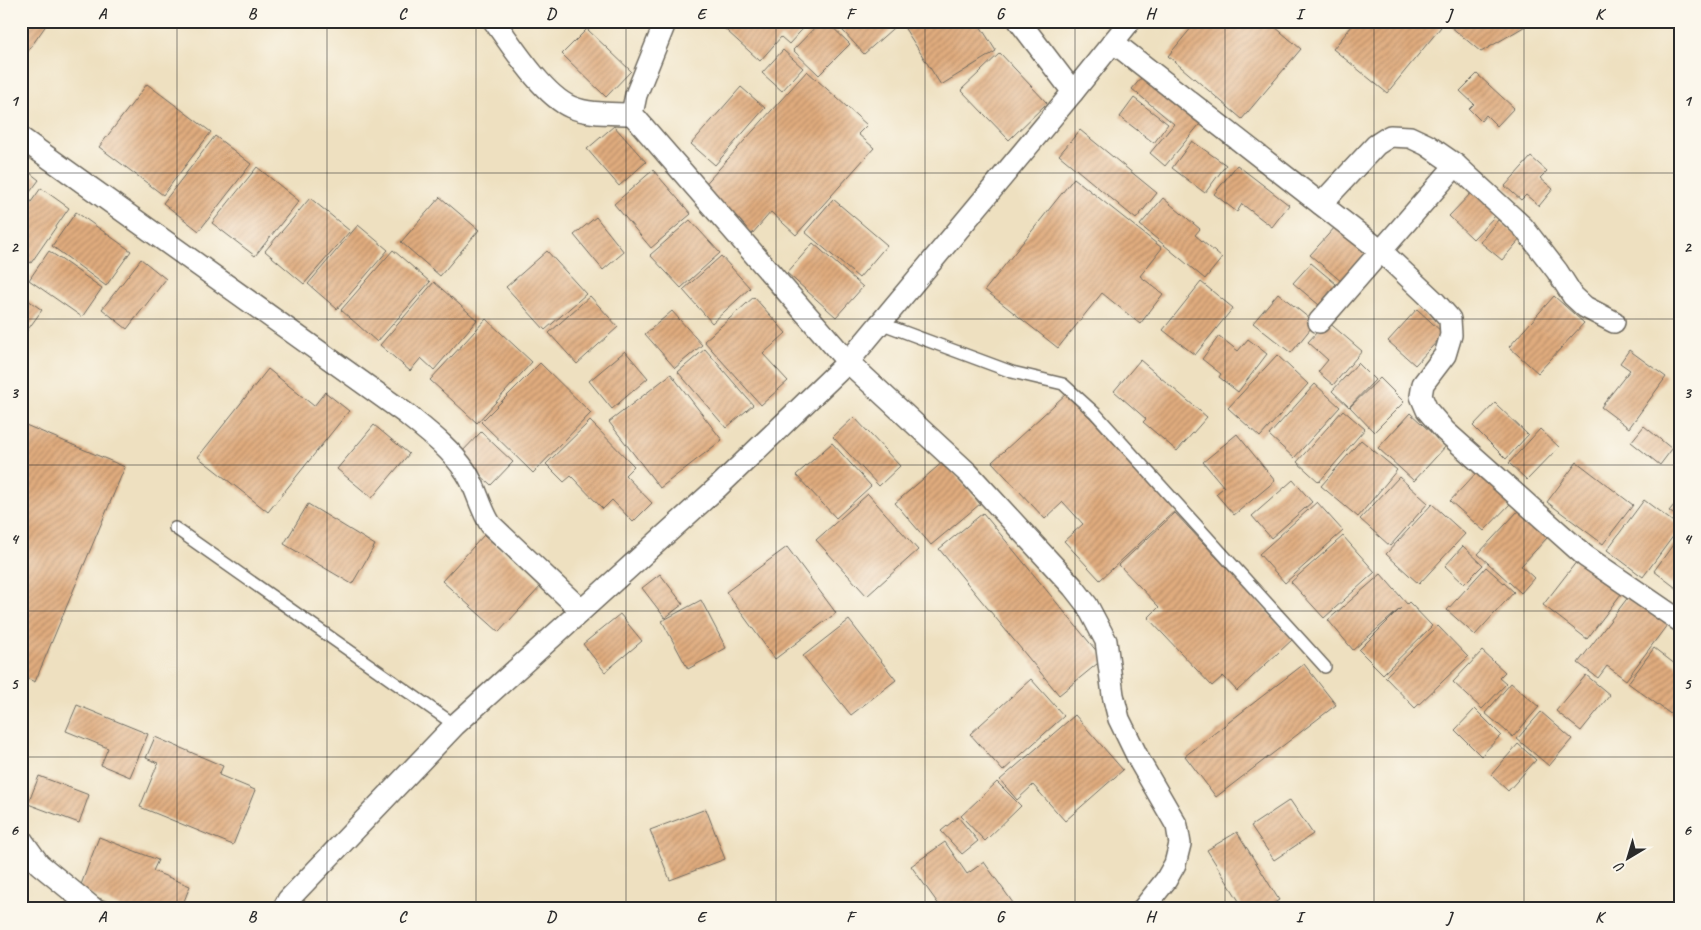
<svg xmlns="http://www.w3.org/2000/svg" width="1701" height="930" font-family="Caveat,sans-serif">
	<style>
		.building { fill: url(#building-hatch) }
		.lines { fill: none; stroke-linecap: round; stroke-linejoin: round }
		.service-casing { stroke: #6f6a5f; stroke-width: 14 }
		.minor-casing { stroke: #6f6a5f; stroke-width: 24 }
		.service { stroke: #fff; stroke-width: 11 }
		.minor { stroke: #fff; stroke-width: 21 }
		.grid { fill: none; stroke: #2b2b2b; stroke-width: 1; stroke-opacity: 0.55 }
		.neatline { fill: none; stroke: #2b2b2b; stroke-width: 2 }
		.grid-label { font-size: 16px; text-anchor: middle; font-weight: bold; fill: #2b2b2b }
	</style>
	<defs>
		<pattern id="building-hatch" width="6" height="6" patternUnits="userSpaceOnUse" patternTransform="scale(1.25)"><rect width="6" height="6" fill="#e0ac7e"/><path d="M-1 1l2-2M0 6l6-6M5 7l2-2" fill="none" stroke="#b68c67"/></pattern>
	</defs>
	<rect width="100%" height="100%" fill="#fbf7ec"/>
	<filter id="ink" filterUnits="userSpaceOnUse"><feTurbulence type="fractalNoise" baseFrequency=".02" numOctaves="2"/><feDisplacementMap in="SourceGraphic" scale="10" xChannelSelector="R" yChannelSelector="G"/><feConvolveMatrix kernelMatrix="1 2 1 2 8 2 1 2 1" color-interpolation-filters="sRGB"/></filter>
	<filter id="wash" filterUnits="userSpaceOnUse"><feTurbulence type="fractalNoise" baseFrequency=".0096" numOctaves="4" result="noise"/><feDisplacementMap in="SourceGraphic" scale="20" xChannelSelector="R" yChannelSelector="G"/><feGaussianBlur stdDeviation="1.12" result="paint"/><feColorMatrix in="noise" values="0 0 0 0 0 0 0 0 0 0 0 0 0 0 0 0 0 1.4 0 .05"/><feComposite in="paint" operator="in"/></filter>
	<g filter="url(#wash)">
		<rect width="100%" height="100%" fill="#eee0c0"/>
		<g id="blocks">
			<!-- building -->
			<g class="building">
				<path d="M 21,21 L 49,21 L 21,61 Z"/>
				<path d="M 716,21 L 810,21 L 789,44 L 781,37 L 760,61 Z"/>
				<path d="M 821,21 L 826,21 L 850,44 L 819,75 L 793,50 Z"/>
				<path d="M 834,21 L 901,21 L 864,54 Z"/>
				<path d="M 906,21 L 977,21 L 996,51 L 941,85 L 902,24 Z"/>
				<path d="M 1197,21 L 1268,21 L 1301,49 L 1242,119 L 1168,56 Z"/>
				<path d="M 1356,21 L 1434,21 L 1441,27 L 1387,93 L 1333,49 Z"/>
				<path d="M 1444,21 L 1534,21 L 1481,52 Z"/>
				<path d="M 587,29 L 631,71 L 606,97 L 562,54 Z"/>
				<path d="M 783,50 L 803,68 L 782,91 L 762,73 Z"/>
				<path d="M 1000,53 L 1047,103 L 1009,140 L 961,90 Z"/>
				<path d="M 807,71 L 867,125 L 858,134 L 874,148 L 796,235 L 771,212 L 752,234 L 701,189 Z"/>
				<path d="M 1146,72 L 1204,119 L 1165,166 L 1150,153 L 1174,124 L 1132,89 Z"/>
				<path d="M 1477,74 L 1514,108 L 1497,126 L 1486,115 L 1481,121 L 1469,109 L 1474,104 L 1460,91 Z"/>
				<path d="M 147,84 L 211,132 L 163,195 L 99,147 Z"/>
				<path d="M 741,87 L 765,108 L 715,165 L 691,144 Z"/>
				<path d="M 1134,98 L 1168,124 L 1154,143 L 1120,117 Z"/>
				<path d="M 614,126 L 646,162 L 619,186 L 587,149 Z"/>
				<path d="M 1080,130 L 1157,193 L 1136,219 L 1059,155 Z"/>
				<path d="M 215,136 L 251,164 L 199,231 L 163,203 Z"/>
				<path d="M 1192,141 L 1226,165 L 1205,193 L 1172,168 Z"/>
				<path d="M 1531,157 L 1547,171 L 1540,178 L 1553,189 L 1539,206 L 1526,195 L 1521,200 L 1505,186 Z"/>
				<path d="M 1237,165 L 1289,205 L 1272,227 L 1242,204 L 1237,212 L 1214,194 Z"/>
				<path d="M 21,166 L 39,180 L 21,204 Z"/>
				<path d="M 257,167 L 299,201 L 255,256 L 212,223 Z"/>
				<path d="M 653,170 L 691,214 L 651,248 L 614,204 Z"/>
				<path d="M 1074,178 L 1162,248 L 1140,276 L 1163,294 L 1140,324 L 1102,293 L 1058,348 L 985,290 Z"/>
				<path d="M 41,188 L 69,208 L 31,263 L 21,256 L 21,216 Z"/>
				<path d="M 1474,190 L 1498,213 L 1473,239 L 1449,216 Z"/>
				<path d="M 440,197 L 479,230 L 440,276 L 401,242 Z"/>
				<path d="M 310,198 L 350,231 L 304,284 L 265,251 Z"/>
				<path d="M 1163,198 L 1200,229 L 1195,235 L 1222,258 L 1205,279 L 1140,225 Z"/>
				<path d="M 833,199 L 887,245 L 859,278 L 805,232 Z"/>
				<path d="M 76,212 L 131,251 L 106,286 L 52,246 Z"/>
				<path d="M 596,217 L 624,252 L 603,270 L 574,235 Z"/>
				<path d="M 690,220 L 720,253 L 681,288 L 650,255 Z"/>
				<path d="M 1498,220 L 1521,238 L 1502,260 L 1480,242 Z"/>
				<path d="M 358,225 L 388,250 L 337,309 L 308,284 Z"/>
				<path d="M 1336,226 L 1367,252 L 1342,282 L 1310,255 Z"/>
				<path d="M 813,243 L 863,287 L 836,317 L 787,273 Z"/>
				<path d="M 393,250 L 430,282 L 377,342 L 341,310 Z"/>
				<path d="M 49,251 L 102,288 L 82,317 L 29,280 Z"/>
				<path d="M 547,251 L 586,294 L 545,330 L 506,287 Z"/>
				<path d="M 721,256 L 750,288 L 712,323 L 683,290 Z"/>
				<path d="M 141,259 L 166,279 L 127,329 L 102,309 Z"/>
				<path d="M 1311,263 L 1336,284 L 1319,305 L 1293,283 Z"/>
				<path d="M 434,282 L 477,320 L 434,370 L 421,358 L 410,371 L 380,345 Z"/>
				<path d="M 1201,282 L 1233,308 L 1195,355 L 1163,330 Z"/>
				<path d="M 1278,293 L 1315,323 L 1291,353 L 1253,323 Z"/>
				<path d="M 21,295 L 42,310 L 24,335 L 21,333 Z"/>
				<path d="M 590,296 L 618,327 L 577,364 L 549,333 Z"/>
				<path d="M 1554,296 L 1584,323 L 1538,373 L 1509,347 Z"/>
				<path d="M 754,297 L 786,333 L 763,354 L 788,381 L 761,405 L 704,341 Z"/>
				<path d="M 1417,309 L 1444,334 L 1415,365 L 1388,341 Z"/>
				<path d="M 672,311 L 702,345 L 675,368 L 645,334 Z"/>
				<path d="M 486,319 L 532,362 L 477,423 L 430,380 Z"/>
				<path d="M 1327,321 L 1362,351 L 1333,385 L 1318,372 L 1328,360 L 1308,342 Z"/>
				<path d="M 1219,336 L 1238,351 L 1248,339 L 1267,354 L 1238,392 L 1219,377 L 1221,374 L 1202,359 Z"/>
				<path d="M 705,349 L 753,405 L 726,428 L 678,372 Z"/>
				<path d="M 1629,350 L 1666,377 L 1629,428 L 1601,407 L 1630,370 L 1620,363 Z"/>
				<path d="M 625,351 L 648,378 L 612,409 L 589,381 Z"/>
				<path d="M 1277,355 L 1308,384 L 1260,437 L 1228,408 Z"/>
				<path d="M 1140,360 L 1207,417 L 1177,451 L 1143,422 L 1146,419 L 1114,391 Z"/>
				<path d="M 540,363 L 591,413 L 533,473 L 481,422 Z"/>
				<path d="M 1358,363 L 1375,380 L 1349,407 L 1332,391 Z"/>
				<path d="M 268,369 L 314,406 L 325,392 L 349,411 L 268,512 L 198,457 Z"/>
				<path d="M 671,374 L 722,440 L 660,488 L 609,422 Z"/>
				<path d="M 1380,378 L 1404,402 L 1374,432 L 1350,407 Z"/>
				<path d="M 1315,384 L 1340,407 L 1294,458 L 1269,435 Z"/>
				<path d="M 1067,393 L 1176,510 L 1100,580 L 1064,541 L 1083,524 L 1063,502 L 1045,519 L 992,462 Z"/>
				<path d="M 1495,403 L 1528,435 L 1506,459 L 1473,426 Z"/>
				<path d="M 1343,410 L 1365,429 L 1319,482 L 1297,462 Z"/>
				<path d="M 1410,413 L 1446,446 L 1414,481 L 1378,448 Z"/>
				<path d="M 854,417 L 900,466 L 879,486 L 833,437 Z"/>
				<path d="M 590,421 L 634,466 L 625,475 L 652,503 L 633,522 L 612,500 L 603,509 L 571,476 L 564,482 L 546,464 Z"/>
				<path d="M 21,423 L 125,467 L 35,682 L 21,676 Z"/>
				<path d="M 374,425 L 409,454 L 372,498 L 337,469 Z"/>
				<path d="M 1644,426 L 1672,449 L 1660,465 L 1631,442 Z"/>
				<path d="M 1540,429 L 1559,447 L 1527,480 L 1509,463 Z"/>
				<path d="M 481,432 L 513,462 L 491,485 L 459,455 Z"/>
				<path d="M 1237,434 L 1275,481 L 1234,515 L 1216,494 L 1224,487 L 1203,462 Z"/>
				<path d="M 1361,440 L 1397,470 L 1358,517 L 1321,486 Z"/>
				<path d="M 832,443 L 871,486 L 836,518 L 796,475 Z"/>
				<path d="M 944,461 L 980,504 L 931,545 L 895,503 Z"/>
				<path d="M 1577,462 L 1633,505 L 1603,544 L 1547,502 Z"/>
				<path d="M 1478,471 L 1512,502 L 1484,531 L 1450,501 Z"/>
				<path d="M 1399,477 L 1428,503 L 1390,546 L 1360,519 Z"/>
				<path d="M 1293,480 L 1312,502 L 1271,538 L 1252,516 Z"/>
				<path d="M 868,494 L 918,550 L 867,596 L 816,540 Z"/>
				<path d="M 1680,498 L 1680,519 L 1669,511 Z"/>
				<path d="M 1644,500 L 1680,527 L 1643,577 L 1607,550 Z"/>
				<path d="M 1317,502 L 1343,531 L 1285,583 L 1259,554 Z"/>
				<path d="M 308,504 L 375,545 L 352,584 L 284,544 Z"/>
				<path d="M 1432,504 L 1465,534 L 1419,584 L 1386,554 Z"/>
				<path d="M 1519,510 L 1548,537 L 1521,566 L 1534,578 L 1521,593 L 1478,554 Z"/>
				<path d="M 983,513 L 1103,659 L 1059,695 L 939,549 Z"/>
				<path d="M 1175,513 L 1293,639 L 1237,691 L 1223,676 L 1212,686 L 1148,618 L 1159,607 L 1119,565 Z"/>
				<path d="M 484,535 L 541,586 L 499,632 L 442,581 Z"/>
				<path d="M 1680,535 L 1680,591 L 1654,571 Z"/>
				<path d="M 1343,536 L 1375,572 L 1324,618 L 1291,582 Z"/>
				<path d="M 1463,546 L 1483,565 L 1464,584 L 1445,566 Z"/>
				<path d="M 787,547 L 836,613 L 775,659 L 726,592 Z"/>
				<path d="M 1577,561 L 1621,594 L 1587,639 L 1543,605 Z"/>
				<path d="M 1486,567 L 1514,592 L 1475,635 L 1447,610 Z"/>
				<path d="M 660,574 L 683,604 L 665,618 L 642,588 Z"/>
				<path d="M 1381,574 L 1407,604 L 1409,602 L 1432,626 L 1383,674 L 1359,650 L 1401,608 L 1353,650 L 1328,620 Z"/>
				<path d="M 1632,592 L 1670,621 L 1626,680 L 1607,666 L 1598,678 L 1578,663 Z"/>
				<path d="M 701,600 L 726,648 L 688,669 L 662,621 Z"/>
				<path d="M 620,614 L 642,641 L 605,672 L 583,644 Z"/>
				<path d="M 849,620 L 896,680 L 851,715 L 803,656 Z"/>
				<path d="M 1438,626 L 1468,657 L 1415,708 L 1385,677 Z"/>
				<path d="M 1654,648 L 1680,668 L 1680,721 L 1628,683 Z"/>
				<path d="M 1482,651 L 1505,672 L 1499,678 L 1506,684 L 1482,709 L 1453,682 Z"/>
				<path d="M 1304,664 L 1336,705 L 1216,797 L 1185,756 Z"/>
				<path d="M 1586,675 L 1610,695 L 1581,731 L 1556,711 Z"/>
				<path d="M 1031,679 L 1064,716 L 1003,771 L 970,734 Z"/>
				<path d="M 1511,683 L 1539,707 L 1513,737 L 1485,713 Z"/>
				<path d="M 77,705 L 148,734 L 130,777 L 101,765 L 108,748 L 66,731 Z"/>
				<path d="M 1475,709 L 1501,735 L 1481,756 L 1455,730 Z"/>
				<path d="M 1541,712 L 1572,739 L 1549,766 L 1517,739 Z"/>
				<path d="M 1075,715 L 1123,770 L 1065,821 L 1033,785 L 1017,800 L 1000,780 Z"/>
				<path d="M 155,737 L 223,766 L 219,775 L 255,790 L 233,845 L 140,807 L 158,763 L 146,758 Z"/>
				<path d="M 1518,744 L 1536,760 L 1508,791 L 1491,775 Z"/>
				<path d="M 39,776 L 89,795 L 79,823 L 28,804 Z"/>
				<path d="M 997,782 L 1021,806 L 985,841 L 961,816 Z"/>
				<path d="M 1290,800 L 1313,834 L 1274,860 L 1251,826 Z"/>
				<path d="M 706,809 L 725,859 L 670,880 L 650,830 Z"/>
				<path d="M 958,817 L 978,841 L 962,854 L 941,831 Z"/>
				<path d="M 1237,832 L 1279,900 L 1265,909 L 1244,909 L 1207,850 Z"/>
				<path d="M 99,837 L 158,860 L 153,871 L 190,886 L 181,909 L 126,909 L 79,890 Z"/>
				<path d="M 945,842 L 967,874 L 984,862 L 1013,903 L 1005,909 L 942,909 L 911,866 Z"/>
			</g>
		</g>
	</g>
	<g filter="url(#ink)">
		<use href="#blocks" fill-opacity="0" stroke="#6f6a5f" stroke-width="1"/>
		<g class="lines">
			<defs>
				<g id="service">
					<path d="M 880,323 L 1012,372 L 1063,384 L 1095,413 L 1325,667"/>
					<path d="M 175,528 L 455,725"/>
				</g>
				<g id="minor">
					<path d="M 494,21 C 512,46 543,95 571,107 C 590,115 612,113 632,114"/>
					<path d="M 1019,21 L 1073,92"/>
					<path d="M 665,23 L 636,95 L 632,114 L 848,362 L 968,473 L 1073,587 L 1087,605 L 1106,641 L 1113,695 L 1119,719 L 1140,762 L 1177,826 L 1180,844 L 1175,864 L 1166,880 L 1143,909"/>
					<path d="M 1113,42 L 1381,251 L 1435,302 L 1450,319 L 1451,335 L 1445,355 L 1423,384 L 1421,396 L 1427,410 L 1445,431 L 1585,556 L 1680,621"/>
					<path d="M 21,138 L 405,413 C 427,431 450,448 466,472 C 477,488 480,509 491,525 L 581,610"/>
					<path d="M 1321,204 L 1376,145 L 1390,136 L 1410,137 L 1427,145 L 1456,165 L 1523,227 L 1557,271 L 1573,296 L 1585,307 L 1614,322"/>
					<path d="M 1319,322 L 1456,165"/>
					<path d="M 21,839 L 39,864 L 94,909"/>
					<path d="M 283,909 L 288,900 L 455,725 L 718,487 L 848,362 L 1073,92 L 1130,21"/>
				</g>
			</defs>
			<!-- service casing -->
			<use href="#service" class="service-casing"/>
			<!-- minor casing -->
			<use href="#minor" class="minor-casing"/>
			<!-- service -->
			<use href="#service" class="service"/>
			<!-- minor -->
			<use href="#minor" class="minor"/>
		</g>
	</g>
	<!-- grid -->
	<path class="grid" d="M 177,21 L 177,909M 327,21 L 327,909M 476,21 L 476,909M 626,21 L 626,909M 776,21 L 776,909M 925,21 L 925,909M 1075,21 L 1075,909M 1225,21 L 1225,909M 1374,21 L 1374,909M 1524,21 L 1524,909M 21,173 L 1680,173M 21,319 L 1680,319M 21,465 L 1680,465M 21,611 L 1680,611M 21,757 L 1680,757"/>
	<!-- margin -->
	<rect width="1701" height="930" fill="none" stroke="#fbf7ec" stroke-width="55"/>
	<!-- north arrow -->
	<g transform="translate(1628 858) rotate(218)" stroke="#fbf7ec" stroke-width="4" paint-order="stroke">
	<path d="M0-4L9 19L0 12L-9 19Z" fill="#2b2b2b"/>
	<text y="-8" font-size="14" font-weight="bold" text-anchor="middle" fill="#2b2b2b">U</text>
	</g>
	<rect x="28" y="28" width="1646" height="874" class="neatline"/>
	<g class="grid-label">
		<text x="102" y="19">A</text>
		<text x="252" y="19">B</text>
		<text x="402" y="19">C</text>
		<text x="551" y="19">D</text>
		<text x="701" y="19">E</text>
		<text x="850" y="19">F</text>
		<text x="1000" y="19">G</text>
		<text x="1150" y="19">H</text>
		<text x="1299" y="19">I</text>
		<text x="1449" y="19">J</text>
		<text x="1599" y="19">K</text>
		<text x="14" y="106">1</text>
		<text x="1687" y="106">1</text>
		<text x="14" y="252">2</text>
		<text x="1687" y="252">2</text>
		<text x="14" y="398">3</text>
		<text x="1687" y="398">3</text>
		<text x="14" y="544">4</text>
		<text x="1687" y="544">4</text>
		<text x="14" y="689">5</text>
		<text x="1687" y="689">5</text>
		<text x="14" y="835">6</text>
		<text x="1687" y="835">6</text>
		<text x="102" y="922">A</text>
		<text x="252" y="922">B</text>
		<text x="402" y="922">C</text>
		<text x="551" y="922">D</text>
		<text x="701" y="922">E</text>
		<text x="850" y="922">F</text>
		<text x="1000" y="922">G</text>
		<text x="1150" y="922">H</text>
		<text x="1299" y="922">I</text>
		<text x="1449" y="922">J</text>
		<text x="1599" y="922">K</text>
	</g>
</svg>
